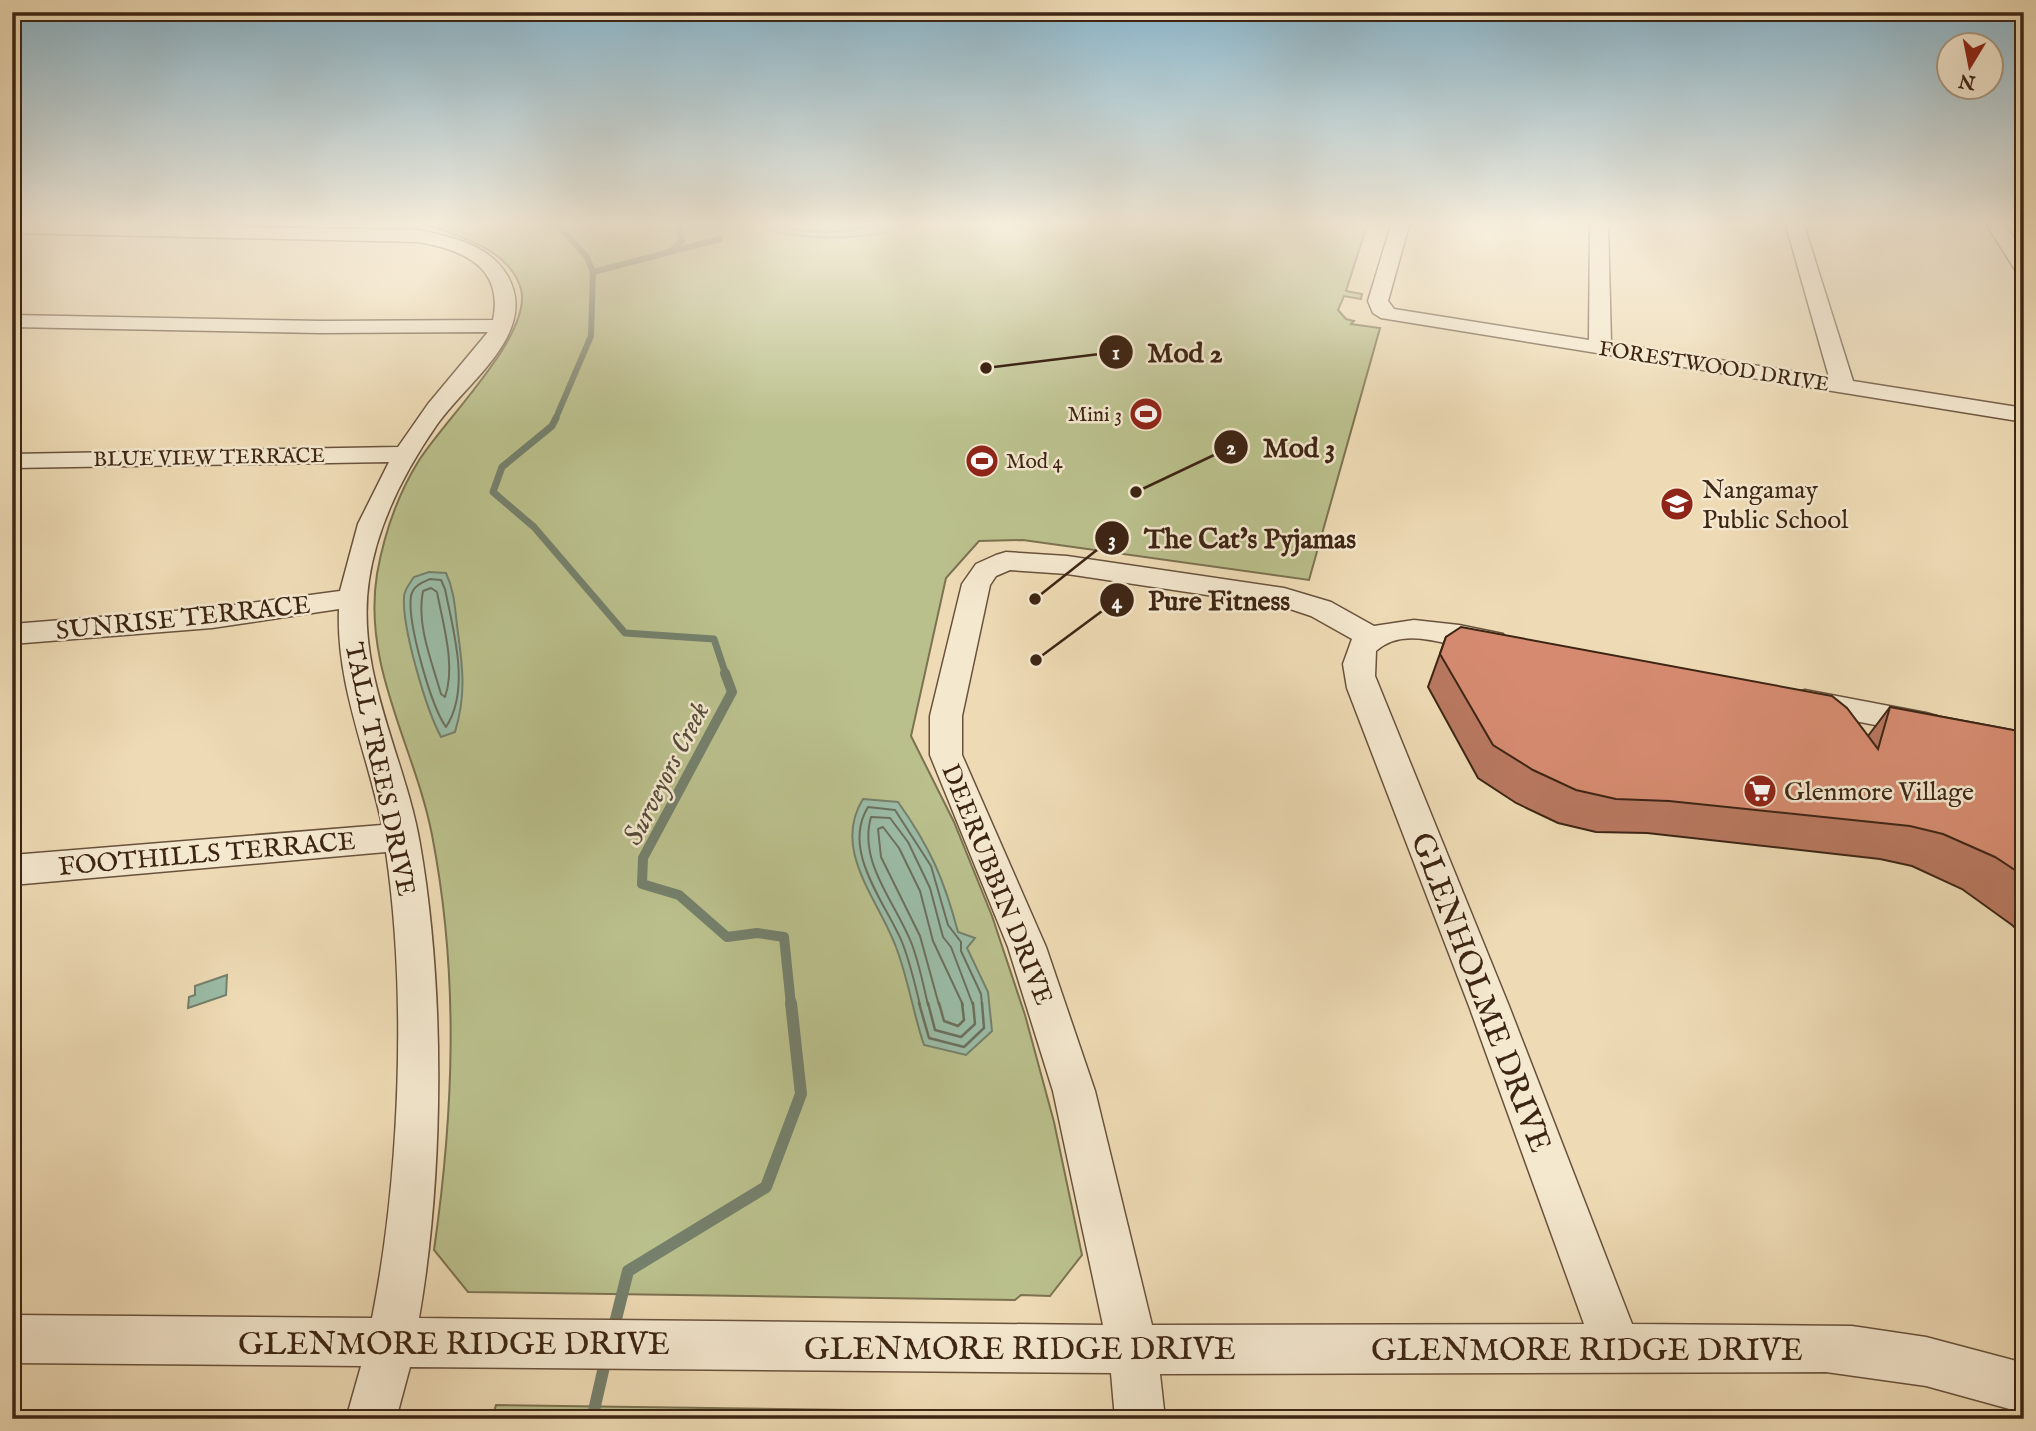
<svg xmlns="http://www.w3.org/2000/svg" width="2036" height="1431" font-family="'IM FELL English',serif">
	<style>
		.green { fill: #bac08c; stroke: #7c7250; stroke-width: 2 }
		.water { fill: #9bbca7; stroke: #75806c; stroke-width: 2 }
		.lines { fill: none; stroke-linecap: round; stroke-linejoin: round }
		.shore-far1 { stroke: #6c705e; stroke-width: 2 }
		.shore { stroke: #6c705e; stroke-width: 2.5 }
		.stream-far3 { stroke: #75806c; stroke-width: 6 }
		.stream-far2 { stroke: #75806c; stroke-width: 7 }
		.stream-far1 { stroke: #75806c; stroke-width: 10 }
		.stream { stroke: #75806c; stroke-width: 12 }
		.minor-casing { stroke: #69523c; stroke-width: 3 }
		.minor { fill: #f4e8cf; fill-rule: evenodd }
		.wall { fill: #b87860; stroke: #3d2514; stroke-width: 2 }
		.building { fill: #d68b70; stroke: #3d2514; stroke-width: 2 }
		.labels { text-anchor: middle; stroke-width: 5; stroke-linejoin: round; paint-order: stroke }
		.far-street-label { font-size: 21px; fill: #3d2514; stroke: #f4e8cf }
		.far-poi-label { font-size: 21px; fill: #3d2514; stroke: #f4e8cf; text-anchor: end }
		.poi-label { font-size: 26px; fill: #3d2514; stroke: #f4e8cf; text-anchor: start }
		.street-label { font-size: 26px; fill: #3d2514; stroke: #f4e8cf }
		.water-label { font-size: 28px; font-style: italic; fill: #544b39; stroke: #f4e8cf }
		.near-street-label { font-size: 32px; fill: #3d2514; stroke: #f4e8cf }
		.leader { fill: none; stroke: #3d2514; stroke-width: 2.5 }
		.callout-dot { fill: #3d2514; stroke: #f4e8cf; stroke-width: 2.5 }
		.mark-label { font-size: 21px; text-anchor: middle; font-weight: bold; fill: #fff }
		.callout-label { font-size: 28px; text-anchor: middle; font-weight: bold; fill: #3d2514; stroke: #f4e8cf; stroke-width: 5; stroke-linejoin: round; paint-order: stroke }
	</style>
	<rect width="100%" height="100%" fill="#eedbb5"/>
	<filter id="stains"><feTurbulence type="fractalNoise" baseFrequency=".00286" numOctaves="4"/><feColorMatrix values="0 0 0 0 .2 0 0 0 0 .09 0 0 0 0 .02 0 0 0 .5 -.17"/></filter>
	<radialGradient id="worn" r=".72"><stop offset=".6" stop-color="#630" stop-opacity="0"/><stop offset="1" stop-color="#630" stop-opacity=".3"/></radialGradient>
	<!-- green -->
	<g class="green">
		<path d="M 419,222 L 1368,222 L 1346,291 L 1362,294 L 1361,299 L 1344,296 L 1338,310 L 1346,319 L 1354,321 L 1351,324 L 1380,328 L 1309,580 L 1023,540 L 979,541 L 946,578 L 911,736 L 954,822 L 992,916 L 1025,1015 L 1054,1122 L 1082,1255 L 1050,1296 L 1021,1295 L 1015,1300 L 468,1292 L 434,1250 C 454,1111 459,974 432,835 C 415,747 362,667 377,574 C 384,535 397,496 418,462 C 443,421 533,335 521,289 C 509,247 454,235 419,222 Z"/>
		<path d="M 496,1405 L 995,1412 L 1002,1419 L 492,1419 Z"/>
	</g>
	<!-- water -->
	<g class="water">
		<path d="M 767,222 L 911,222 C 880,242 805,240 770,230 Z"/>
		<path d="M 429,572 L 446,573 C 455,592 455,611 458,633 C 463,669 466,696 455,732 L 441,737 C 426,709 402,628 404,597 C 404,590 410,583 414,577 Z"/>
		<path d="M 863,799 L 898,802 C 930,847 944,879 958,932 L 975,938 L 967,948 L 988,992 L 992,1031 L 966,1055 L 924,1045 C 913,1013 908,978 896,947 C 879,900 831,850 863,799 Z"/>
		<path d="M 227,975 L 226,995 L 188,1008 L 189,997 L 195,995 L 195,986 Z"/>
	</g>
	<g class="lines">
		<!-- shore-far1 -->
		<g class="shore-far1">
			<path d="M 773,222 C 810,240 859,229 898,222"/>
			<path d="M 430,579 L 441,580 L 445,589 C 453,630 471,689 446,727 C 431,706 407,622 411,596 C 413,586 421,583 430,579 Z"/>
			<path d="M 431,588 L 437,592 C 443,624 456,666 445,697 L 441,694 C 432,662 416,624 423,591 Z"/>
			<path d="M 920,1005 C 915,984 910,962 902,942 C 885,902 841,851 868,807 L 895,810 L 931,866 L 948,925 L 961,942 L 961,951 L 981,994 L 982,1005"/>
			<path d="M 928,1005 C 923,984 919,962 911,942 C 895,902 858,862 871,817 L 890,818 L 908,842 L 930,888 L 943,937 L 951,947 L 973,1005"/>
			<path d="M 939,1005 L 920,936 L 881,857 L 878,829 L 883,827 L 899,848 L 920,891 L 933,941 L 963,1005"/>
		</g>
		<!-- shore -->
		<g class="shore">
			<path d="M 919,1003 L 929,1038 L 964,1047 L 984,1028 L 982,1003"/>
			<path d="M 928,1003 L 935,1030 L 961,1037 L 975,1024 L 973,1003"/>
			<path d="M 939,1003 L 944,1021 L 958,1026 L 964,1020 L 962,1003"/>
		</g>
		<!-- stream-far3 -->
		<g class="stream-far3">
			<path d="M 671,251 L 682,241 L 678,225 L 681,222"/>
			<path d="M 593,272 L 720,239"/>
			<path d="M 555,420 L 591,336 L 593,272 L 587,257 L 555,222"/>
		</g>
		<!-- stream-far2 -->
		<path class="stream-far2" d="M 556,418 L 552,426 L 502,467 L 493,492 L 534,527 L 625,633 L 714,639 L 726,675"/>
		<!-- stream-far1 -->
		<path class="stream-far1" d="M 725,673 L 732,692 L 643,858 L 642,884 L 679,895 L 727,937 L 757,933 L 784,937 L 791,1005"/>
		<!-- stream -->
		<g class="stream">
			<path d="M 613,1331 L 628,1271 L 766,1187 L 801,1094 L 791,1003"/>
			<path d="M 592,1419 L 606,1358"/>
		</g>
		<defs>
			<g id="minor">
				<path d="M 1392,222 L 1410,222 L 1388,301 L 1394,309 L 1589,340 L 1590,222 L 1608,222 L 1611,343 L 1829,377 L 1785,222 L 1803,222 L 1853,381 L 2024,408 L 2024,422 L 1381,318 L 1373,313 L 1368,301 Z"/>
				<path d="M 1985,222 L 2003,222 L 2024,254 L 2024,275 L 2017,273 Z"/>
				<path d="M 12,223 L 419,230 C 452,237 488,244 507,275 C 541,333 465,383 436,426 C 405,471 377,525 369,580 C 355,672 405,756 420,844 C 445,989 444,1174 419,1318 L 1103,1325 L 1053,1091 L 1008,947 L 930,755 L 930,716 L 962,584 L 976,564 L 996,555 L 1006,552 L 1067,556 L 1284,588 L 1331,602 L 1374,626 L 1414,620 L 1459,625 L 1503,634 L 1508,641 L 1503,648 C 1464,659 1412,619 1376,651 L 1375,676 L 1509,1006 L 1632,1324 L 1852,1326 L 1926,1337 L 2024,1363 L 2024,1413 L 1926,1386 L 1826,1372 L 1160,1374 L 1165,1419 L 1115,1419 L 1111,1373 L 410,1367 L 396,1419 L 346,1419 L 361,1366 L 12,1363 L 12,1315 L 372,1318 C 400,1177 407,994 386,852 L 12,885 L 12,855 L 382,825 C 367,752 336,684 339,609 L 212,628 L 12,644 L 12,624 L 212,608 L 340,591 L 358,524 L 389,462 L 12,468 L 12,454 L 398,447 L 428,404 L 488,332 L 321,333 L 12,327 L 12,315 L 321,321 L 493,320 C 504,267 463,250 419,242 L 12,233 ZM 1010,570 L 1067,574 L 1281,606 L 1311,616 L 1352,639 L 1343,664 L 1347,688 L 1469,1006 L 1584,1324 L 1152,1325 L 1095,1091 L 1046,947 L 962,755 L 962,716 L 990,585 L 996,576 Z"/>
				<path d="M 1805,690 L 1926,713 L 1937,716 L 1942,724 L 1937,732 L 1926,735 L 1794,709 L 1789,701 L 1794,693 Z"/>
			</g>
		</defs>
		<!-- minor casing -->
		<use href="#minor" class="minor-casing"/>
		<!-- minor -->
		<use href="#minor" class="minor"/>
	</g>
	<!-- wall -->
	<path class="wall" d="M 1446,637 L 1868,736 L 1890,707 L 2024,732 L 2024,936 L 2012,925 L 1962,889 L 1912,866 L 1880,859 L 1647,833 L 1596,832 L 1558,823 L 1516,803 L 1478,778 L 1428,687 Z"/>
	<!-- building -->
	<path class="building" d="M 1461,627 L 1832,696 L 1847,708 L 1878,749 L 1890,707 L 2024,732 L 2024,876 L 1995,857 L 1943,834 L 1910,826 L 1669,801 L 1616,799 L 1576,790 L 1533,770 L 1493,745 L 1440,654 L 1446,637 Z"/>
	<!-- sky -->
	<linearGradient id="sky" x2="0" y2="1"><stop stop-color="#89b7ce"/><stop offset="0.53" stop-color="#f7efde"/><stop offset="1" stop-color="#f7efde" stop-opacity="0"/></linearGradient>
	<rect width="2036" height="422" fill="url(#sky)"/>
	<!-- icons -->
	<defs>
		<symbol id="stadium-disc" viewBox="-11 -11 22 22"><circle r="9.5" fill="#8f2418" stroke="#f4e8cf"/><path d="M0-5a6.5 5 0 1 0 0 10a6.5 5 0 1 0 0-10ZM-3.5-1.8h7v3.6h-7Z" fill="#fff"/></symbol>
		<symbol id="school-disc" viewBox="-11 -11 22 22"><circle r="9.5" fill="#8f2418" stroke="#f4e8cf"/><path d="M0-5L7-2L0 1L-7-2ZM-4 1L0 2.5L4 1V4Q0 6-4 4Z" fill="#fff"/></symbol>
		<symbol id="supermarket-disc" viewBox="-11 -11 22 22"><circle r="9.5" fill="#8f2418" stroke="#f4e8cf"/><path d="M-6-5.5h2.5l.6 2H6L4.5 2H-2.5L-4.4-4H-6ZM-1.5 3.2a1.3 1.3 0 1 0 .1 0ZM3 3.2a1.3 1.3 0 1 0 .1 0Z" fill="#fff"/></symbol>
	</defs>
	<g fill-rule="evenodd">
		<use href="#stadium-disc" x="1127" y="395" width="38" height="38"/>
		<use href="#stadium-disc" x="963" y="442" width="38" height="38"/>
		<use href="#school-disc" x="1658" y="485" width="38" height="38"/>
		<use href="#supermarket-disc" x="1741" y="772" width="38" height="38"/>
	</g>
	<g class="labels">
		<!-- far-street labels -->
		<g class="far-street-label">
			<text transform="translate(1714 366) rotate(9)" y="7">FORESTWOOD DRIVE</text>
			<text transform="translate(209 457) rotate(-1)" y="7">BLUE VIEW TERRACE</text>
		</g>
		<!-- far-poi labels -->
		<g class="far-poi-label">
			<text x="1122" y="421">Mini 3</text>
			<text x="1006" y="468" text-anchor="start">Mod 4</text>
		</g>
		<!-- poi labels -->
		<g class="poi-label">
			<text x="1702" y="498">Nangamay<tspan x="1702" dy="30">Public School</tspan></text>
			<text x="1784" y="800">Glenmore Village</text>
		</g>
		<!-- street labels -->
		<g class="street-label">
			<text transform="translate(183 617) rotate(-6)" y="9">SUNRISE TERRACE</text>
			<text transform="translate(381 769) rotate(78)" y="9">TALL TREES DRIVE</text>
			<text transform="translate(207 853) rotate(-5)" y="9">FOOTHILLS TERRACE</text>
			<text transform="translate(998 884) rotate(68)" y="9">DEERUBBIN DRIVE</text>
		</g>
		<!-- water labels -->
		<g class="water-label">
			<text transform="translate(665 773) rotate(-63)" y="10">Surveyors Creek</text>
		</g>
		<!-- near-street labels -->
		<g class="near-street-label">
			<text transform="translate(1482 992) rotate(69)" y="11">GLENHOLME DRIVE</text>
			<text x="454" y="1354">GLENMORE RIDGE DRIVE</text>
			<text x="1020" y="1359">GLENMORE RIDGE DRIVE</text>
			<text x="1587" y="1360">GLENMORE RIDGE DRIVE</text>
		</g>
	</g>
	<!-- callouts -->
	<path class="leader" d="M986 368L1116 352M1136 492L1231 447M1035 599L1112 538M1036 660L1117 600"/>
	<g class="callout-dot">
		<circle cx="986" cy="368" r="7"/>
		<circle cx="1136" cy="492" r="7"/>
		<circle cx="1035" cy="599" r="7"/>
		<circle cx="1036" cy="660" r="7"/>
		<circle cx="1116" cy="352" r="18"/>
		<circle cx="1231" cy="447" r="18"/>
		<circle cx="1112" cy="538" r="18"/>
		<circle cx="1117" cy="600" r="18"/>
	</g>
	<g class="mark-label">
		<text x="1116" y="359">1</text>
		<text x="1231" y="454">2</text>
		<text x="1112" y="546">3</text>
		<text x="1117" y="608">4</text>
	</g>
	<g class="callout-label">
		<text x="1185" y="362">Mod 2</text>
		<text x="1299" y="457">Mod 3</text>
		<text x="1250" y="548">The Cat's Pyjamas</text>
		<text x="1219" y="610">Pure Fitness</text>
	</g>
	<!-- margin -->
	<rect width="2036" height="1431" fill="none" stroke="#eedbb5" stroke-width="42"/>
	<rect x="14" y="14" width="2008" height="1403" fill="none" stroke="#3d2514" stroke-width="3.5"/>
	<rect x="21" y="21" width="1994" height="1389" fill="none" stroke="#3d2514" stroke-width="2"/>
	<!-- north arrow -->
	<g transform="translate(1970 66) rotate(190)"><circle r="33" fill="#f4e8cf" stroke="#ab9a84" stroke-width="2"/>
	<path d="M0-5L12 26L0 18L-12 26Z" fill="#8f2418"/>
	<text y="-10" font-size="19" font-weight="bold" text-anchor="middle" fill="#3d2514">N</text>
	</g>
	<rect width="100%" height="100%" filter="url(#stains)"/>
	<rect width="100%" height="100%" fill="url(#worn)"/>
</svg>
